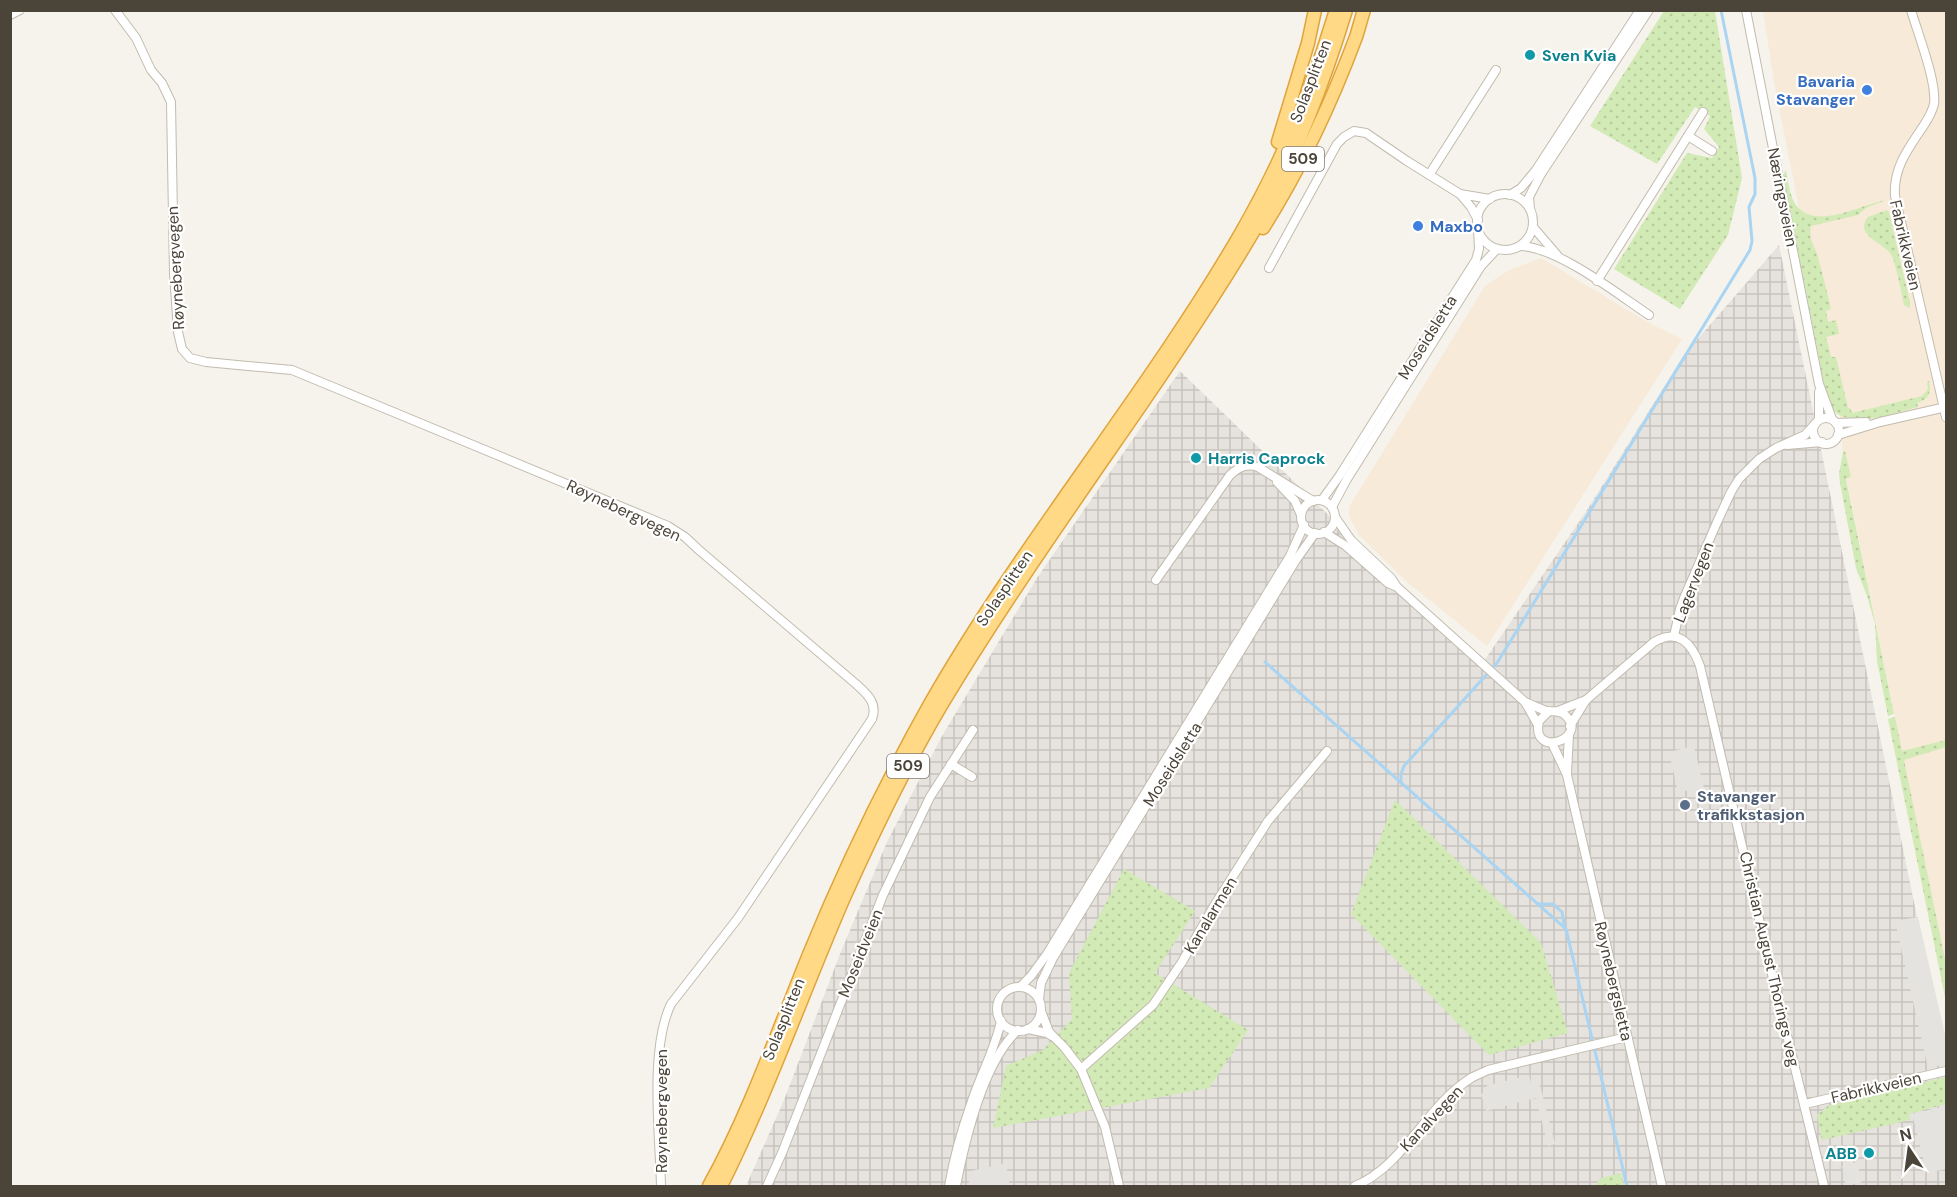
<svg xmlns="http://www.w3.org/2000/svg" width="1957" height="1197" font-family="'DM Sans',sans-serif">
	<style>
		.commercial { fill: #f7ead8 }
		.industrial { fill: url(#industrial-grid) }
		.green { fill: url(#green-dots) }
		.parking { fill: #e5e3e0 }
		.lines { fill: none; stroke-linecap: round; stroke-linejoin: round }
		.stream { stroke: #a9d4f2; stroke-width: 3 }
		.minor-casing { stroke: #c2bbae; stroke-width: 10 }
		.trunk-casing { stroke: #e0a43c; stroke-width: 15 }
		.minor { stroke: #fff; stroke-width: 8 }
		.trunk { stroke: #ffd985; stroke-width: 12 }
		.culture-dot { fill: #0f9aa8; stroke: #fff; stroke-width: 2 }
		.shop-dot { fill: #3f7fe0; stroke: #fff; stroke-width: 2 }
		.service-dot { fill: #5c6f8a; stroke: #fff; stroke-width: 2 }
		.labels { text-anchor: middle; stroke-width: 4.5; stroke-linejoin: round; paint-order: stroke }
		.shield { fill: #fff; stroke: #817c74; stroke-width: 1.5 }
		.shield-label { font-size: 15px; font-weight: bold; fill: #4b4439 }
		.culture-label { font-size: 16px; font-weight: bold; fill: #0d838f; stroke: #fff; text-anchor: start }
		.street-label { font-size: 16px; fill: #4b4439; stroke: #fff }
		.shop-label { font-size: 16px; font-weight: bold; fill: #366cbe; stroke: #fff; text-anchor: end }
		.service-label { font-size: 16px; font-weight: bold; fill: #4e5e75; stroke: #fff; text-anchor: start }
	</style>
	<defs>
		<pattern id="industrial-grid" width="8" height="8" patternUnits="userSpaceOnUse" patternTransform="scale(1.5)"><rect width="8" height="8" fill="#e6e2dd"/><path d="M0 4h8M4 0v8" fill="none" stroke="#c7c3be"/></pattern>
		<pattern id="green-dots" width="8" height="8" patternUnits="userSpaceOnUse" patternTransform="scale(1.5)"><rect width="8" height="8" fill="#d2eab5"/><path d="M2 2h.1M6 6h.1" fill="none" stroke="#b6ca9c" stroke-width="1.8" stroke-linecap="round"/></pattern>
	</defs>
	<rect width="100%" height="100%" fill="#f6f3ec"/>
	<!-- commercial -->
	<g class="commercial">
		<path d="M 1763,11 L 1946,11 L 1946,969 L 1843,461 L 1840,416 L 1774,82 Z"/>
		<path d="M 1541,258 L 1649,323 L 1682,339 L 1487,646 L 1408,583 L 1359,535 L 1349,516 L 1349,507 L 1485,286 L 1507,271 Z"/>
	</g>
	<!-- industrial -->
	<path class="industrial" d="M 1779,245 L 1946,1058 L 1946,1186 L 746,1186 L 784,1100 L 840,954 L 887,842 L 942,736 L 1037,578 L 1180,371 L 1482,664 L 1587,510 L 1684,355 Z"/>
	<!-- green -->
	<g class="green">
		<path d="M 1664,11 L 1715,11 L 1742,178 L 1728,235 L 1680,309 L 1614,269 L 1687,153 L 1712,158 L 1719,147 L 1704,129 L 1710,116 L 1695,107 L 1657,164 L 1590,126 Z"/>
		<path d="M 1786,170 C 1788,180 1789,192 1794,202 C 1812,233 1860,205 1886,200 L 1866,208 L 1858,215 L 1811,226 C 1808,242 1815,244 1818,258 C 1823,275 1827,292 1831,309 L 1826,311 L 1828,322 L 1836,320 L 1839,334 L 1826,337 L 1831,357 L 1836,357 L 1848,408 L 1850,408 L 1852,413 L 1922,396 L 1928,389 L 1927,382 L 1929,381 C 1932,393 1928,399 1917,403 L 1918,407 C 1895,412 1854,430 1834,411 C 1830,407 1828,400 1826,394 L 1783,175 Z"/>
		<path d="M 1887,210 L 1889,212 L 1910,302 L 1910,308 L 1904,305 C 1902,294 1896,265 1892,256 C 1885,242 1853,236 1868,217 Z"/>
		<path d="M 1845,451 L 1851,477 L 1846,479 L 1894,714 L 1888,716 L 1877,661 L 1875,624 L 1867,596 L 1856,568 L 1840,483 L 1839,474 L 1843,452 Z"/>
		<path d="M 1895,717 L 1902,751 L 1946,740 L 1946,747 L 1904,760 L 1946,964 L 1946,1002 L 1888,719 Z"/>
		<path d="M 1395,800 L 1541,943 L 1568,1033 L 1489,1055 L 1351,914 Z"/>
		<path d="M 1124,869 L 1195,911 L 1155,973 L 1248,1030 L 1209,1088 L 993,1128 L 1006,1066 L 1043,1050 L 1072,1019 L 1069,973 Z"/>
		<path d="M 1946,1077 L 1946,1104 L 1909,1114 L 1910,1120 L 1822,1140 L 1817,1115 L 1829,1105 Z"/>
		<path d="M 1621,1173 L 1624,1186 L 1595,1186 L 1601,1178 Z"/>
	</g>
	<!-- parking -->
	<g class="parking">
		<path d="M 1694,746 L 1704,788 L 1678,792 L 1669,752 Z"/>
		<path d="M 1918,917 L 1946,1039 L 1946,1064 L 1928,1068 L 1895,921 Z"/>
		<path d="M 1529,1075 L 1531,1083 L 1539,1081 L 1555,1144 L 1548,1146 L 1536,1098 L 1486,1111 L 1481,1094 L 1488,1092 L 1486,1086 Z"/>
		<path d="M 1946,1106 L 1946,1169 L 1927,1173 L 1912,1114 Z"/>
		<path d="M 1857,1162 L 1862,1182 L 1846,1186 L 1842,1166 Z"/>
		<path d="M 1006,1163 L 1010,1186 L 968,1186 L 971,1171 Z"/>
	</g>
	<g class="lines">
		<!-- stream -->
		<g class="stream">
			<path d="M 1265,662 L 1566,929 L 1627,1186"/>
			<path d="M 1401,783 L 1401,774 L 1404,766 L 1497,663 L 1750,250 L 1752,241 L 1749,207 L 1755,194 L 1755,178 L 1721,10"/>
			<path d="M 1538,904 L 1553,904 L 1562,912 L 1565,929"/>
		</g>
		<defs>
			<g id="minor">
				<path d="M 115,10 L 136,38 L 151,70 L 162,83 L 171,102 L 174,273 L 178,332 L 182,349 L 190,358 L 206,362 L 292,370 L 668,526 L 685,537 L 699,550 L 856,684 C 867,694 878,703 872,719 L 738,918 L 671,1004 C 649,1049 660,1136 661,1186"/>
				<path d="M 1746,10 L 1819,384 L 1832,419"/>
				<path d="M 1911,10 C 1918,34 1937,82 1934,104 C 1932,112 1928,119 1924,125 C 1909,148 1893,167 1895,196 L 1946,417"/>
				<path d="M 10,15 L 20,10"/>
				<path d="M 1688,136 L 1712,151"/>
				<path d="M 1429,175 L 1496,70"/>
				<path d="M 1460,194 L 1490,199"/>
				<circle cx="1505" cy="222" r="28"/>
				<path d="M 1510,195 L 1521,188 L 1536,170 L 1640,10"/>
				<path d="M 1530,209 L 1529,197 L 1541,174 L 1649,10"/>
				<path d="M 1533,227 L 1558,256"/>
				<path d="M 1521,246 C 1559,248 1616,293 1649,315"/>
				<path d="M 1269,268 L 1337,144 L 1344,137 L 1354,131 L 1366,133 L 1407,161 L 1460,194 L 1471,207 L 1478,220"/>
				<path d="M 1597,281 L 1703,112"/>
				<circle cx="1826" cy="431" r="13"/>
				<path d="M 1819,420 L 1819,392"/>
				<path d="M 1836,423 L 1866,422"/>
				<path d="M 1838,435 L 1880,422 L 1946,407"/>
				<path d="M 1787,445 L 1822,442"/>
				<path d="M 1277,482 L 1295,501 L 1301,515"/>
				<path d="M 1322,500 L 1340,475 L 1476,260 L 1479,249 L 1478,230"/>
				<circle cx="1318" cy="517" r="17"/>
				<path d="M 1332,507 L 1347,479 L 1481,266 L 1497,249"/>
				<path d="M 1335,517 L 1351,540 L 1391,578 L 1397,587 L 1525,702 L 1538,725"/>
				<path d="M 1324,532 L 1346,546 L 1388,583 L 1395,586"/>
				<path d="M 1156,580 L 1230,475 C 1239,467 1247,463 1258,467 L 1313,501"/>
				<path d="M 1674,636 L 1680,609 L 1684,598 L 1718,520 L 1731,492 L 1739,479 L 1759,459 L 1776,448 L 1805,435 L 1815,424"/>
				<path d="M 1525,702 C 1532,705 1540,709 1547,711 C 1553,712 1559,710 1565,715 C 1591,738 1530,760 1539,721 L 1549,711"/>
				<path d="M 1558,711 L 1586,700"/>
				<path d="M 1570,726 L 1586,700 L 1654,642 C 1678,628 1692,643 1700,666 L 1769,962 L 1824,1186"/>
				<path d="M 1552,743 L 1567,775 L 1662,1186"/>
				<path d="M 951,764 L 972,777"/>
				<path d="M 1567,773 L 1569,734"/>
				<path d="M 1020,987 L 1031,976 L 1047,954 L 1290,556 L 1304,525"/>
				<circle cx="1019" cy="1009" r="22"/>
				<path d="M 1039,999 L 1041,983 L 1053,958 L 1296,560 L 1315,533"/>
				<path d="M 1041,1011 L 1049,1032 L 1064,1047 L 1081,1069 L 1105,1127 L 1119,1186"/>
				<path d="M 1028,1029 L 1047,1033 L 1052,1036"/>
				<path d="M 1081,1069 L 1153,1005 L 1182,962 L 1214,906 L 1268,821 L 1327,751"/>
				<path d="M 1805,1104 L 1946,1071"/>
				<path d="M 767,1186 L 782,1153 L 883,895 L 930,797 L 973,730"/>
				<path d="M 949,1186 C 954,1157 962,1129 972,1101 C 981,1074 995,1049 1001,1021"/>
				<path d="M 956,1186 C 965,1140 983,1062 1018,1030"/>
				<path d="M 1355,1186 C 1405,1165 1425,1107 1471,1078 C 1476,1075 1482,1073 1488,1070 L 1627,1037"/>
			</g>
			<g id="trunk">
				<path d="M 1278,142 L 1308,43 L 1315,10"/>
				<path d="M 1263,228 C 1301,168 1331,104 1356,37 C 1359,28 1361,19 1364,10"/>
				<path d="M 709,1186 C 750,1112 778,1030 810,952 C 845,867 885,784 930,704 C 1023,541 1147,395 1241,233 C 1281,164 1313,87 1336,10"/>
				<path d="M 721,1186 C 767,1094 801,997 842,902 C 872,835 904,768 942,704 C 1004,601 1074,502 1143,402 C 1182,345 1221,287 1256,227 C 1295,159 1323,85 1346,10"/>
			</g>
		</defs>
		<!-- minor casing -->
		<use href="#minor" class="minor-casing"/>
		<!-- trunk casing -->
		<use href="#trunk" class="trunk-casing"/>
		<!-- minor -->
		<use href="#minor" class="minor"/>
		<!-- trunk -->
		<use href="#trunk" class="trunk"/>
	</g>
	<!-- markers -->
	<g class="culture-dot">
		<circle cx="1530" cy="55" r="6"/>
		<circle cx="1196" cy="458" r="6"/>
		<circle cx="1869" cy="1153" r="6"/>
	</g>
	<g class="shop-dot">
		<circle cx="1867" cy="90" r="6"/>
		<circle cx="1418" cy="226" r="6"/>
	</g>
	<circle class="service-dot" cx="1685" cy="805" r="6"/>
	<g class="labels">
		<!-- shield labels -->
		<g class="shield">
			<rect x="1282" y="147" width="42" height="24" rx="4.5"/>
			<rect x="887" y="754" width="42" height="24" rx="4.5"/>
		</g>
		<g class="shield-label">
			<text x="1303" y="164">509</text>
			<text x="908" y="771">509</text>
		</g>
		<!-- culture labels -->
		<g class="culture-label">
			<text x="1542" y="61">Sven Kvia</text>
			<text x="1208" y="464">Harris Caprock</text>
			<text x="1857" y="1159" text-anchor="end">ABB</text>
		</g>
		<!-- street labels -->
		<g class="street-label">
			<text transform="translate(1310 81) rotate(-69)" y="6">Solasplitten</text>
			<text transform="translate(1783 197) rotate(79)" y="6">Næringsveien</text>
			<text transform="translate(1906 245) rotate(77)" y="6">Fabrikkveien</text>
			<text transform="translate(175 268) rotate(-93)" y="6">Røynebergvegen</text>
			<text transform="translate(1427 337) rotate(-58)" y="6">Moseidsletta</text>
			<text transform="translate(624 510) rotate(25)" y="6">Røynebergvegen</text>
			<text transform="translate(1693 582) rotate(-69)" y="6">Lagervegen</text>
			<text transform="translate(1004 588) rotate(-56)" y="6">Solasplitten</text>
			<text transform="translate(1172 764) rotate(-58)" y="6">Moseidsletta</text>
			<text transform="translate(1210 915) rotate(-59)" y="6">Kanalarmen</text>
			<text transform="translate(860 953) rotate(-68)" y="6">Moseidveien</text>
			<text transform="translate(1770 959) rotate(77)" y="6">Christian August Thorings veg</text>
			<text transform="translate(1614 981) rotate(77)" y="6">Røynebergsletta</text>
			<text transform="translate(783 1019) rotate(-68)" y="6">Solasplitten</text>
			<text transform="translate(1876 1087) rotate(-13)" y="6">Fabrikkveien</text>
			<text transform="translate(661 1111) rotate(-90)" y="6">Røynebergvegen</text>
			<text transform="translate(1431 1118) rotate(-47)" y="6">Kanalvegen</text>
		</g>
		<!-- shop labels -->
		<g class="shop-label">
			<text x="1855" y="87">Bavaria<tspan x="1855" dy="18">Stavanger</tspan></text>
			<text x="1430" y="232" text-anchor="start">Maxbo</text>
		</g>
		<!-- service labels -->
		<g class="service-label">
			<text x="1697" y="802">Stavanger<tspan x="1697" dy="18">trafikkstasjon</tspan></text>
		</g>
	</g>
	<!-- border -->
	<rect width="1957" height="1197" fill="none" stroke="#4b4439" stroke-width="24"/>
	<!-- north arrow -->
	<g transform="translate(1909 1149) rotate(347)" stroke="#ffffff" stroke-width="4.5" paint-order="stroke">
	<path d="M0-4.5L10 22L0 15L-10 22Z" fill="#4b4439"/>
	<text y="-9" font-size="16" font-weight="bold" text-anchor="middle" fill="#4b4439">N</text>
	</g>
</svg>
